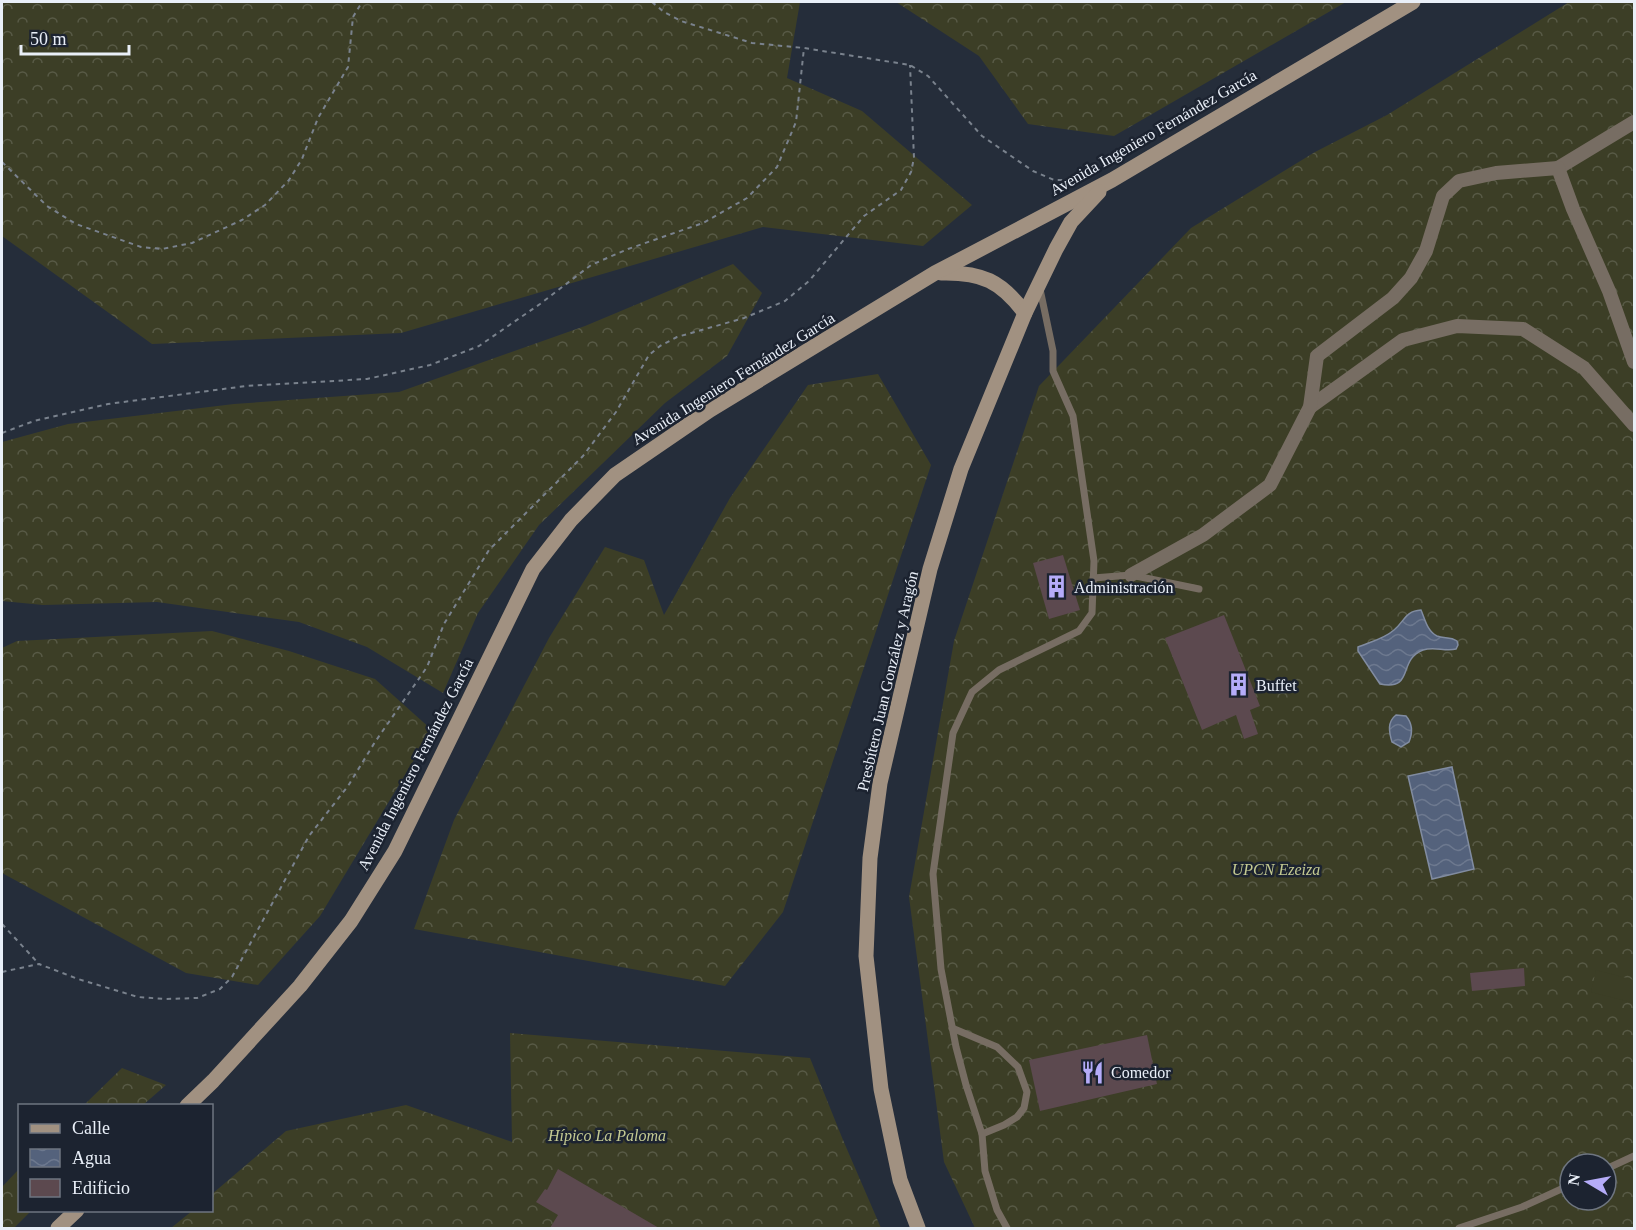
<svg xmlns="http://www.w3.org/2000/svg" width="1636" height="1230" font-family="'Times New Roman',serif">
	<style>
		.forest { fill: url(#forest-crowns); fill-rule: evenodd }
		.pitch { fill: #3c3e26 }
		.water { fill: url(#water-waves); stroke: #818ca1; stroke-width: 1.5 }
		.building { fill: #5c494f }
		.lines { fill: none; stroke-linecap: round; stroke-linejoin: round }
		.path { stroke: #7a828d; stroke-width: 2; stroke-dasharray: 4.5 4.5; stroke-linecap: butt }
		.lane { stroke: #776d63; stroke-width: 7 }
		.street { stroke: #776d63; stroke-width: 14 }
		.secondary { stroke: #a19181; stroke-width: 15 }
		.labels { text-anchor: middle; stroke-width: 5; stroke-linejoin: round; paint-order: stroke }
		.street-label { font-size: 16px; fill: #e9eff8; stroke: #1c2330 }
		.poi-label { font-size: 16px; fill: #e9eff8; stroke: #1c2330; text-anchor: start }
		.park-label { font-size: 16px; font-style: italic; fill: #c4ca92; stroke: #1c2330 }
	</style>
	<defs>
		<pattern id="forest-crowns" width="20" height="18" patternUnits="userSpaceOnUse" patternTransform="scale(1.5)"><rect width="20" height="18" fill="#3c3e26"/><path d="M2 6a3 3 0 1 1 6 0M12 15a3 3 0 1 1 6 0" fill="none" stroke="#585a46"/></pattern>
		<pattern id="water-waves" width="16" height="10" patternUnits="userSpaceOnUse" patternTransform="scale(1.5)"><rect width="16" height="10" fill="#54627c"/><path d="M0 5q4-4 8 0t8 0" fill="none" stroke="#6d798f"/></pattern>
	</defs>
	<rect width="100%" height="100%" fill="#252d3a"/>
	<!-- forest -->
	<g class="forest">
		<path d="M 2,2 L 800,2 L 787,78 L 862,111 L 972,205 L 923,246 L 763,227 L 401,333 L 152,344 L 2,236 Z"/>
		<path d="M 896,2 L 1346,2 L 1114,136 L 1028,124 L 979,56 Z"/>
		<path d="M 1569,2 L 1634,2 L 1634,1228 L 975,1228 L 944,1162 L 909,897 L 954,641 L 1039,386 L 1191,228 L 1315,152 L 1387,115 ZM 1570,1164 L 1606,1164 L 1606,1200 L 1570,1200 Z"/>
		<path d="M 733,264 L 762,293 L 727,356 L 665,403 L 539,525 L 478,613 L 443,693 L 367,647 L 299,622 L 157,602 L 43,605 L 2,601 L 2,442 L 68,424 L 234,404 L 399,392 L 585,326 Z"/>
		<path d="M 878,374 L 931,465 L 783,912 L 725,986 L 414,929 L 454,820 L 549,638 L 605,547 L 644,560 L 664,615 L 730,498 L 808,385 Z"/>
		<path d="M 212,631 L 289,651 L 375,679 L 432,730 L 320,916 L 258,985 L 186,973 L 2,873 L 2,648 L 17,641 Z"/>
		<path d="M 510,1033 L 810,1058 L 843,1140 L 881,1228 L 171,1228 L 192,1211 L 212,1210 L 212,1194 L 286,1131 L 406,1105 L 512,1142 Z"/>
		<path d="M 122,1068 L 166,1085 L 143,1105 L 84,1105 Z"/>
		<path d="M 19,1169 L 20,1210 L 31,1211 L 14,1228 L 2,1228 L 2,1187 Z"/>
	</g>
	<!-- pitch -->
	<path class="pitch" d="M 1596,970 L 1634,980 L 1634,1003 L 1591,992 Z"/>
	<!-- water -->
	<g class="water">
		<path d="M 1421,610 C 1425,619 1427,631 1437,636 C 1444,639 1450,636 1457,641 L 1458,645 L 1456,649 C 1445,652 1435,646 1423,650 C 1397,660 1415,691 1380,684 L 1358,651 L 1358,647 C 1370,642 1384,639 1394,630 C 1405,621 1405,611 1421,610 Z"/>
		<path d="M 1396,715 L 1406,716 C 1413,724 1413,732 1409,742 L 1401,747 L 1392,742 C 1389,732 1387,722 1396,715 Z"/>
		<path d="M 1452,767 L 1474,869 L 1432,879 L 1408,776 Z"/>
	</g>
	<!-- building -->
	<g class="building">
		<path d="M 1063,555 L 1080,610 L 1049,619 L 1033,563 Z"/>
		<path d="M 1224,615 L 1260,706 L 1250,710 L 1258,734 L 1244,739 L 1236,715 L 1202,730 L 1165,638 Z"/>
		<path d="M 1524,968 L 1525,986 L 1472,991 L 1470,973 Z"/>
		<path d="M 1147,1035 L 1157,1084 L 1040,1111 L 1029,1060 Z"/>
		<path d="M 558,1169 L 659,1228 L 550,1228 L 558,1215 L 536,1202 L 545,1189 L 547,1190 Z"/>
	</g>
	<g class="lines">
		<!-- path -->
		<g class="path">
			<path d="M 652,2 L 664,12 L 681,21 L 752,43 L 804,48 L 910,65 L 928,76 L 982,136 L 1033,171 L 1054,180 L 1079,180"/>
			<path d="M 2,162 L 47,206 L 76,224 L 141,247 L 162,249 L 192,243 L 242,220 L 265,205 L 289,180 L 302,159 L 318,118 L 348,67 L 353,17 L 362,2"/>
			<path d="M 2,433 L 34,421 L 108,404 L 246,386 L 367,379 L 430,365 L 479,346 L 540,304 L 591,265 L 628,249 L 703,223 L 747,198 L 777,167 L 796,122 L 804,48"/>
			<path d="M 2,924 L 39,964"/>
			<path d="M 2,972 L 39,964 L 78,979 L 138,997 L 165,999 L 197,998 L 220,989 L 232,977 L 309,836 L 348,786 L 375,742 L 427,667 L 444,624 L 489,550 L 583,456 L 616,412 L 649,355 L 660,346 L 677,337 L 744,318 L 785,301 L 809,281 L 864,216 L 901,190 L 911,172 L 914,158 L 910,65"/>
		</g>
		<!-- lane -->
		<g class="lane">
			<path d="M 1093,578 L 1131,575 L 1199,589"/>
			<path d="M 952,1028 L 997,1047 L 1018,1067 L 1027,1092 L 1024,1108 L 1017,1117 L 1004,1125 L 982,1134"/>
			<path d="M 1606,1169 L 1634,1156"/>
			<path d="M 1007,1228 L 997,1210 L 985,1171 L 982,1134 L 966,1085 L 956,1047 L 941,969 L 933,874 L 953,733 L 972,692 L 999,670 L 1079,631 L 1092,613 L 1094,561 L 1073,416 L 1053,371 L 1053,351 L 1040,289"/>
			<path d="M 1459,1228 L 1522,1207 L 1570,1185"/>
		</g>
		<!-- street -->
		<g class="street">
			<path d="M 1558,168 L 1634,122"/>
			<path d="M 1310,407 L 1403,340 L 1457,326 L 1523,329 L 1584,368 L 1634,425"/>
			<path d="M 1131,575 L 1203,535 L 1270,485 L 1310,407 L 1317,356 L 1393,298 L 1411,278 L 1426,251 L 1443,196 L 1459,181 L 1496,173 L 1558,168 L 1573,209 L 1609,291 L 1634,362"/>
		</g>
		<!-- secondary -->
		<g class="secondary">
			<path d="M 941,273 C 982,272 1001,281 1025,313"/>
			<path d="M 187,1106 L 213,1081 L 300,986 L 351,921 L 395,851 L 533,569 L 571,520 L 615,475 L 710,410 L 935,273 L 1112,180 L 1413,2"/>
			<path d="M 58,1228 L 77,1210"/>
			<path d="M 918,1228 L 900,1180 L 881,1089 L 866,956 L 870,858 L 880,783 L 930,569 L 961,469 L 1025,313 L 1056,249 L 1071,222 L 1099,192"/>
		</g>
	</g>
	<!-- icons -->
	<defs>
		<symbol id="building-bare" viewBox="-9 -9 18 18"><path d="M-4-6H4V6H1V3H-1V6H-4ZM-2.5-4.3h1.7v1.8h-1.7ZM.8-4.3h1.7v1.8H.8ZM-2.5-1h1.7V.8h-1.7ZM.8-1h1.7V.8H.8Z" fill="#b5acf9" stroke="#1c2330" stroke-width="2.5" paint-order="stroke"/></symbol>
		<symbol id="restaurant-bare" viewBox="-9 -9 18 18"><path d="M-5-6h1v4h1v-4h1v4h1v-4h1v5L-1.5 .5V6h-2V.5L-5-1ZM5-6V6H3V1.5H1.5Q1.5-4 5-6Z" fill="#b5acf9" stroke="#1c2330" stroke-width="2.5" paint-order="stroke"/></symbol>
	</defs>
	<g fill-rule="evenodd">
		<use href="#building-bare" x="1040" y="570" width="33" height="33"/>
		<use href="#building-bare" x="1222" y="668" width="33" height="33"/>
		<use href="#restaurant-bare" x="1076" y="1056" width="33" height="33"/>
	</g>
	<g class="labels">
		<!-- street labels -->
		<g class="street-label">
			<text transform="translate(1153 132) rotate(-30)" y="6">Avenida Ingeniero Fernández García</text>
			<text transform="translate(733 378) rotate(-32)" y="6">Avenida Ingeniero Fernández García</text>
			<text transform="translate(887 681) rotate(-77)" y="6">Presbítero Juan González y Aragón</text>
			<text transform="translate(415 764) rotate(-63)" y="6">Avenida Ingeniero Fernández García</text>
		</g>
		<!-- poi labels -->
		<g class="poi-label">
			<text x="1074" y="593">Administración</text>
			<text x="1256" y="691">Buffet</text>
			<text x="1111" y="1078">Comedor</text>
		</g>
		<!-- park labels -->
		<g class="park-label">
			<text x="1276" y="875">UPCN Ezeiza</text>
			<text x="607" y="1141">Hípico La Paloma</text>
		</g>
	</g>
	<!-- border -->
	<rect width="1636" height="1230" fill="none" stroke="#e9eff8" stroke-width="6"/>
	<!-- legend -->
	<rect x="18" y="1104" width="195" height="108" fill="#1c2330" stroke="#6e7580" stroke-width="1.5"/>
	<rect x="30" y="1124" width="30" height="9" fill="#a19181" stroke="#6e7580" stroke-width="1.5"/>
	<text x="72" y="1134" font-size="18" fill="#e9eff8">Calle</text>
	<rect x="30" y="1149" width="30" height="18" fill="url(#water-waves)" stroke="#6e7580" stroke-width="1.5"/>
	<text x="72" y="1164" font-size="18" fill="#e9eff8">Agua</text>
	<rect x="30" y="1179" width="30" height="18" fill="#5c494f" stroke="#6e7580" stroke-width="1.5"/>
	<text x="72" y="1194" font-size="18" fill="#e9eff8">Edificio</text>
	<!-- north arrow -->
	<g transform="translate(1588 1182) rotate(280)"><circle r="28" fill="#1c2330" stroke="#6e7580" stroke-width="1.5"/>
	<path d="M0-4.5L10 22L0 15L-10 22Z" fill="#b5acf9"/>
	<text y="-9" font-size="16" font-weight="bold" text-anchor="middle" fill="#e9eff8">N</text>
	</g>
	<!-- scale -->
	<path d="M21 45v9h108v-9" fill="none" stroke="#e9eff8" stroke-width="3"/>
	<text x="30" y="45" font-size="18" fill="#e9eff8" stroke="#1c2330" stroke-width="4.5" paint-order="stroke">50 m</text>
</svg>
